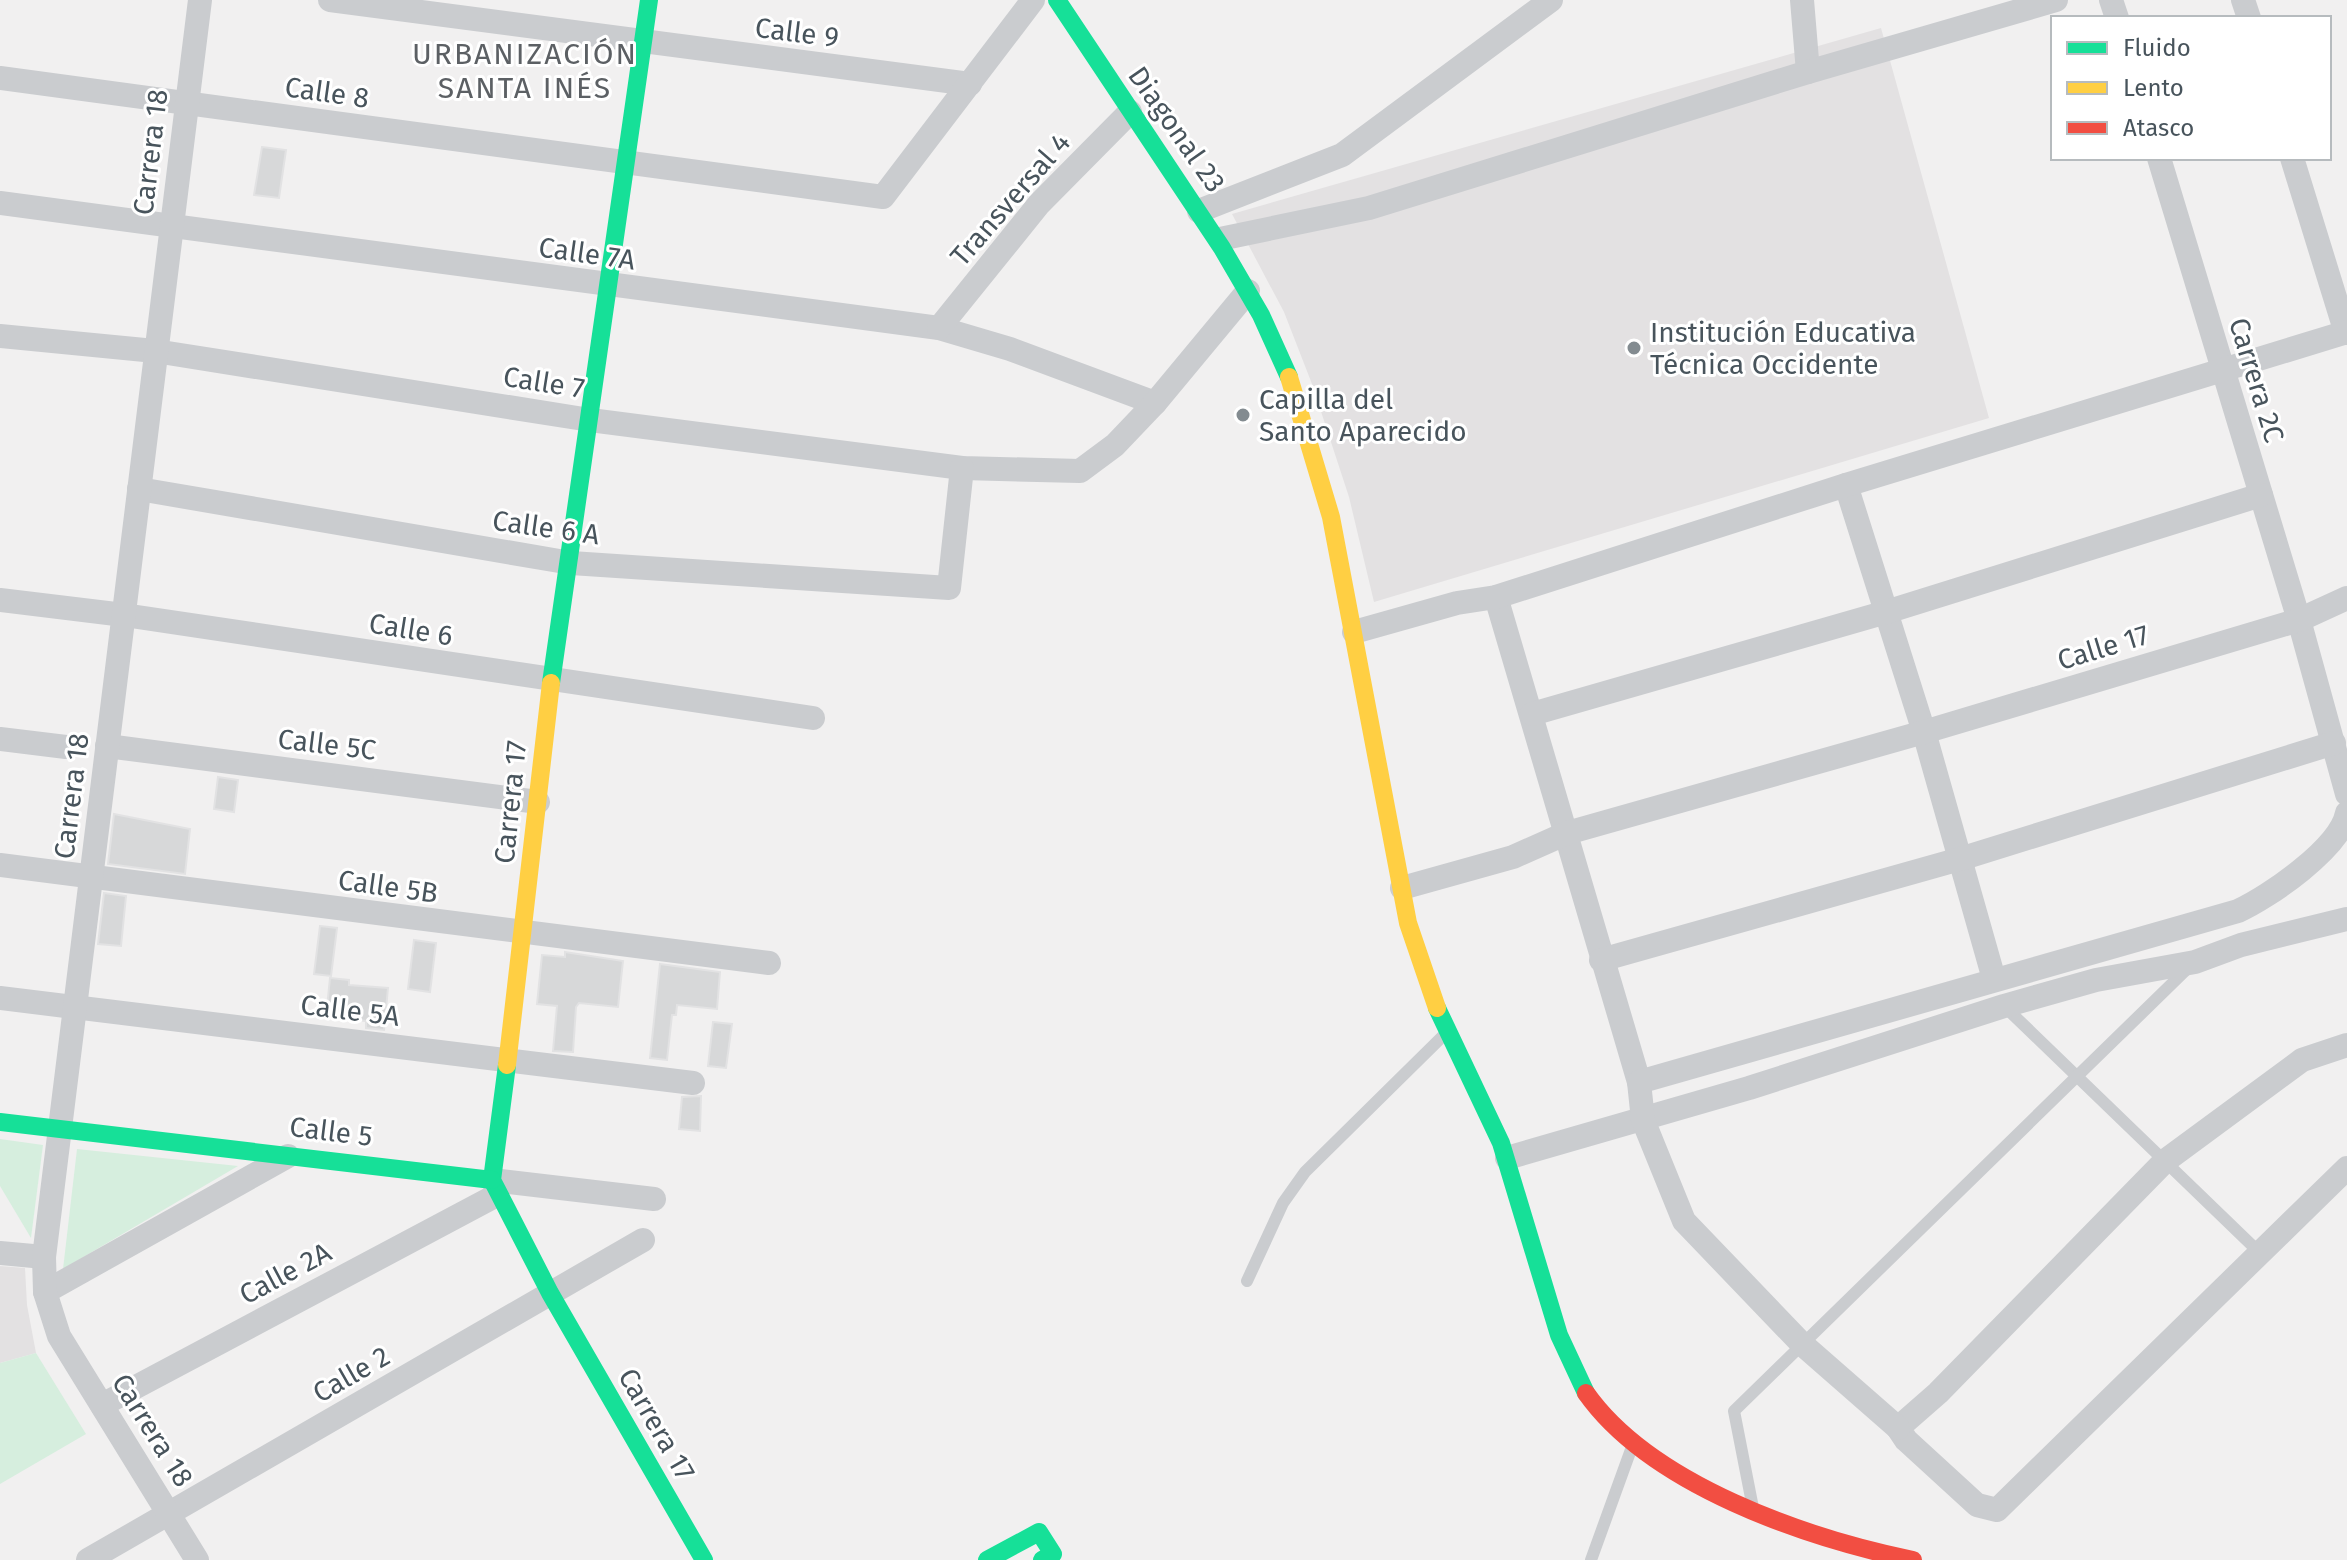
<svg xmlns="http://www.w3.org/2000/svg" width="2347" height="1560" font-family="'Fira Sans',sans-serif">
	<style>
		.education { fill: #e3e1e2 }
		.green { fill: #d6eede }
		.building { fill: #d7d8d9; stroke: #e2e2e3; stroke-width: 2 }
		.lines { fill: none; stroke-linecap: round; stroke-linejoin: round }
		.lane { stroke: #cacccf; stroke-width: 12 }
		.street { stroke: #cacccf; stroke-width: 24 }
		.fast { stroke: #16e098; stroke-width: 18 }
		.slow { stroke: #ffcf43; stroke-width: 18 }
		.jam { stroke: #f24e42; stroke-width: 18 }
		.poi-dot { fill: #838b90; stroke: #fff; stroke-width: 3 }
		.labels { text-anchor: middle; stroke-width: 6; stroke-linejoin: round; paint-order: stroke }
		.street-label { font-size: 28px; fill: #48545c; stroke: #fff }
		.poi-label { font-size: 28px; fill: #48545c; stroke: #fff; text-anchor: start }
		.neighbourhood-label { font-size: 30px; letter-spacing: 2px; fill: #5c6064; stroke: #fff }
	</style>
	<rect width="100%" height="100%" fill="#f1f0f0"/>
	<!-- education -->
	<g class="education">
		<path d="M 1881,28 L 1989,418 L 1374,602 L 1349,497 L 1312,384 L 1284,312 L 1232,214 Z"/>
		<path d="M 0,1266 L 25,1268 L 27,1305 L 36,1353 L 0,1363 Z"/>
	</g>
	<!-- green -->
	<g class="green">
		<path d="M 0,1139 L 43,1145 L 31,1238 L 0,1186 Z"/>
		<path d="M 77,1149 L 238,1166 L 63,1269 Z"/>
		<path d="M 36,1353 L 86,1434 L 0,1484 L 0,1363 Z"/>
	</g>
	<!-- building -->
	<g class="building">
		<path d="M 262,147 L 286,150 L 279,198 L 254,195 Z"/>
		<path d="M 218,777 L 238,780 L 234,812 L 214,809 Z"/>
		<path d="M 114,814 L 190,829 L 185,874 L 108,864 Z"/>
		<path d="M 104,893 L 126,896 L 121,946 L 98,944 Z"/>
		<path d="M 320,926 L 337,928 L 331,976 L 314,974 Z"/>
		<path d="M 414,940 L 436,943 L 430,992 L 408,989 Z"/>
		<path d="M 565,952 L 623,961 L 618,1007 L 579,1003 L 576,1007 L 573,1052 L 553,1051 L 557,1006 L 537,1004 L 542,955 L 565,957 Z"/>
		<path d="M 660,964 L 720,972 L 717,1009 L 677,1005 L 676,1015 L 672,1015 L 667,1060 L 650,1058 Z"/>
		<path d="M 330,978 L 349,980 L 349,985 L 388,988 L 384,1030 L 366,1028 L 366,1021 L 326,1017 Z"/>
		<path d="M 713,1022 L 732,1024 L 726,1068 L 708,1066 Z"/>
		<path d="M 701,1096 L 700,1131 L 679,1129 L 682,1097 Z"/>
	</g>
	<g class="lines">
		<!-- lane -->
		<g class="lane">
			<path d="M 2004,1006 L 2262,1255"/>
			<path d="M 1247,1281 L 1283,1203 L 1305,1172 L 1447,1032"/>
			<path d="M 1753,1508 L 1734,1411 L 2188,968"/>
			<path d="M 1591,1560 L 1633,1444"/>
		</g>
		<!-- street -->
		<g class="street">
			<path d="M 330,0 L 970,84"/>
			<path d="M 1802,0 L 1808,72"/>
			<path d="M 2111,0 L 2117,18"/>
			<path d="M 2243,0 L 2249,18"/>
			<path d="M 0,78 L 883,197 L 1033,0"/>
			<path d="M 2159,158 L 2299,620 L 2347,794"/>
			<path d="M 2292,158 L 2346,333"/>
			<path d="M 0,203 L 939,328 L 1010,349 L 1155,403"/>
			<path d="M 1199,211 L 1342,155 L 1551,0"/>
			<path d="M 1220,239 L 1369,208 L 1808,72 L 2056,0"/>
			<path d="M 939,328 L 1039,204 L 1130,112"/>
			<path d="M 0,336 L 155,351 L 590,420 L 962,468 L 1080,471 L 1115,445 L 1155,403 L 1248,291"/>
			<path d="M 1846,485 L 1924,732 L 1994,979"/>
			<path d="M 139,489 L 571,563 L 949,588 L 962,468"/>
			<path d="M 1496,597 L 1639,1082"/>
			<path d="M 0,600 L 124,615 L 813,718"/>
			<path d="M 1354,632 L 1457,603 L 1496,597 L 1846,485 L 2347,332"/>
			<path d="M 1532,714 L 1883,613 L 2261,495"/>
			<path d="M 0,739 L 66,747"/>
			<path d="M 107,746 L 538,802"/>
			<path d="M 0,865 L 769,963"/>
			<path d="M 1402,888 L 1513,857 L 1567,833 L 1924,732 L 2299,620 L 2347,598"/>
			<path d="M 1601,960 L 1960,859 L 2334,743"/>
			<path d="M 0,998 L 693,1083"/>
			<path d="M 2347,1045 L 2302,1060 L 2165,1161 L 1938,1393 L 1898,1428 L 1906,1440 L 1977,1505 L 1997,1510 L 2347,1168"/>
			<path d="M 1507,1158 L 1749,1088 L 2004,1006 L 2096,980 L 2195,962 L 2241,945 L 2347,919"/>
			<path d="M 492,1180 L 654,1199"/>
			<path d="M 0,1253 L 44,1257"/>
			<path d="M 45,1292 L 288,1156"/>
			<path d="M 102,1405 L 497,1195"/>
			<path d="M 1898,1428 L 1802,1344 L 1684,1221 L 1643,1120 L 1639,1082 L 2238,911 C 2269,897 2340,848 2347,813"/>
			<path d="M 88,1560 L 643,1240"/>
			<path d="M 197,1560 L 59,1336 L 45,1292 L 44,1257 L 200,0"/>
		</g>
		<!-- fast -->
		<g class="fast">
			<path d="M 1057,0 L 1222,248 L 1261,315 L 1289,377"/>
			<path d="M 551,683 L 649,0"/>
			<path d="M 1437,1008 L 1501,1143 L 1559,1335 L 1586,1393"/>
			<path d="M 507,1065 L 492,1180 L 550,1293 L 704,1560"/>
			<path d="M 0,1122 L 492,1180"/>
			<path d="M 987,1560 L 1039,1532 L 1053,1554 L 1042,1560"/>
		</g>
		<!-- slow -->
		<g class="slow">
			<path d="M 1289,377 L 1331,517 L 1408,923 L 1437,1008"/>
			<path d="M 507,1065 L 551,683"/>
		</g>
		<!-- jam -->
		<path class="jam" d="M 1586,1393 C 1651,1485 1806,1538 1913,1560"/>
	</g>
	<!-- markers -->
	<g class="poi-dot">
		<circle cx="1634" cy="348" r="8"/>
		<circle cx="1243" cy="415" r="8"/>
	</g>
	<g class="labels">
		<!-- street labels -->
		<g class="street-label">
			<text transform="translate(797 32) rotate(7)" y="10">Calle 9</text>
			<text transform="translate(327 92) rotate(8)" y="10">Calle 8</text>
			<text transform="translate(1177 129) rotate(55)" y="10">Diagonal 23</text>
			<text transform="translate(150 152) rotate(-83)" y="10">Carrera 18</text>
			<text transform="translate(1010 199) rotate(-49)" y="10">Transversal 4</text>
			<text transform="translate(587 253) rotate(8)" y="10">Calle 7A</text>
			<text transform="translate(2257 380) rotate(73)" y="10">Carrera 2C</text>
			<text transform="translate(544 382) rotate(9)" y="10">Calle 7</text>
			<text transform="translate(546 527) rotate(8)" y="10">Calle 6 A</text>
			<text transform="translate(411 629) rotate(9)" y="10">Calle 6</text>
			<text transform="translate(2103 647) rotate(-17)" y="10">Calle 17</text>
			<text transform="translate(327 744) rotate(7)" y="10">Calle 5C</text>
			<text transform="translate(71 796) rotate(-83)" y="10">Carrera 18</text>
			<text transform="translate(510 802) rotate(-84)" y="10">Carrera 17</text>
			<text transform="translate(388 886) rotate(8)" y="10">Calle 5B</text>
			<text transform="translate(350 1010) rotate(7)" y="10">Calle 5A</text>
			<text transform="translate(331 1131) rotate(7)" y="10">Calle 5</text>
			<text transform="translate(285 1273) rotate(-28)" y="10">Calle 2A</text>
			<text transform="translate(351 1374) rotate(-30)" y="10">Calle 2</text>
			<text transform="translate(657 1424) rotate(60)" y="10">Carrera 17</text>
			<text transform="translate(153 1430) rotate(58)" y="10">Carrera 18</text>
		</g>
		<!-- poi labels -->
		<g class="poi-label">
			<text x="1650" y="342">Institución Educativa<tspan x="1650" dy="32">Técnica Occidente</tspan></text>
			<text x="1259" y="409">Capilla del<tspan x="1259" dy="32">Santo Aparecido</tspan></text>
		</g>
		<!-- neighbourhood labels -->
		<g class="neighbourhood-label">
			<text x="525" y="64">URBANIZACIÓN<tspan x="525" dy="34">SANTA INÉS</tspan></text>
		</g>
	</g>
	<!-- legend -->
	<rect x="2051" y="16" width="280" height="144" fill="#ffffff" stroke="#b6bbbe" stroke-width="2"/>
	<rect x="2067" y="42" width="40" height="12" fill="#16e098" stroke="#b6bbbe" stroke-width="2"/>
	<text x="2123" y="56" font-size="24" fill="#48545c">Fluido</text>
	<rect x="2067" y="82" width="40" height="12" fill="#ffcf43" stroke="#b6bbbe" stroke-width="2"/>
	<text x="2123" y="96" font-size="24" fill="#48545c">Lento</text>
	<rect x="2067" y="122" width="40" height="12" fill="#f24e42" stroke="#b6bbbe" stroke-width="2"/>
	<text x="2123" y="136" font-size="24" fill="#48545c">Atasco</text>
</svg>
